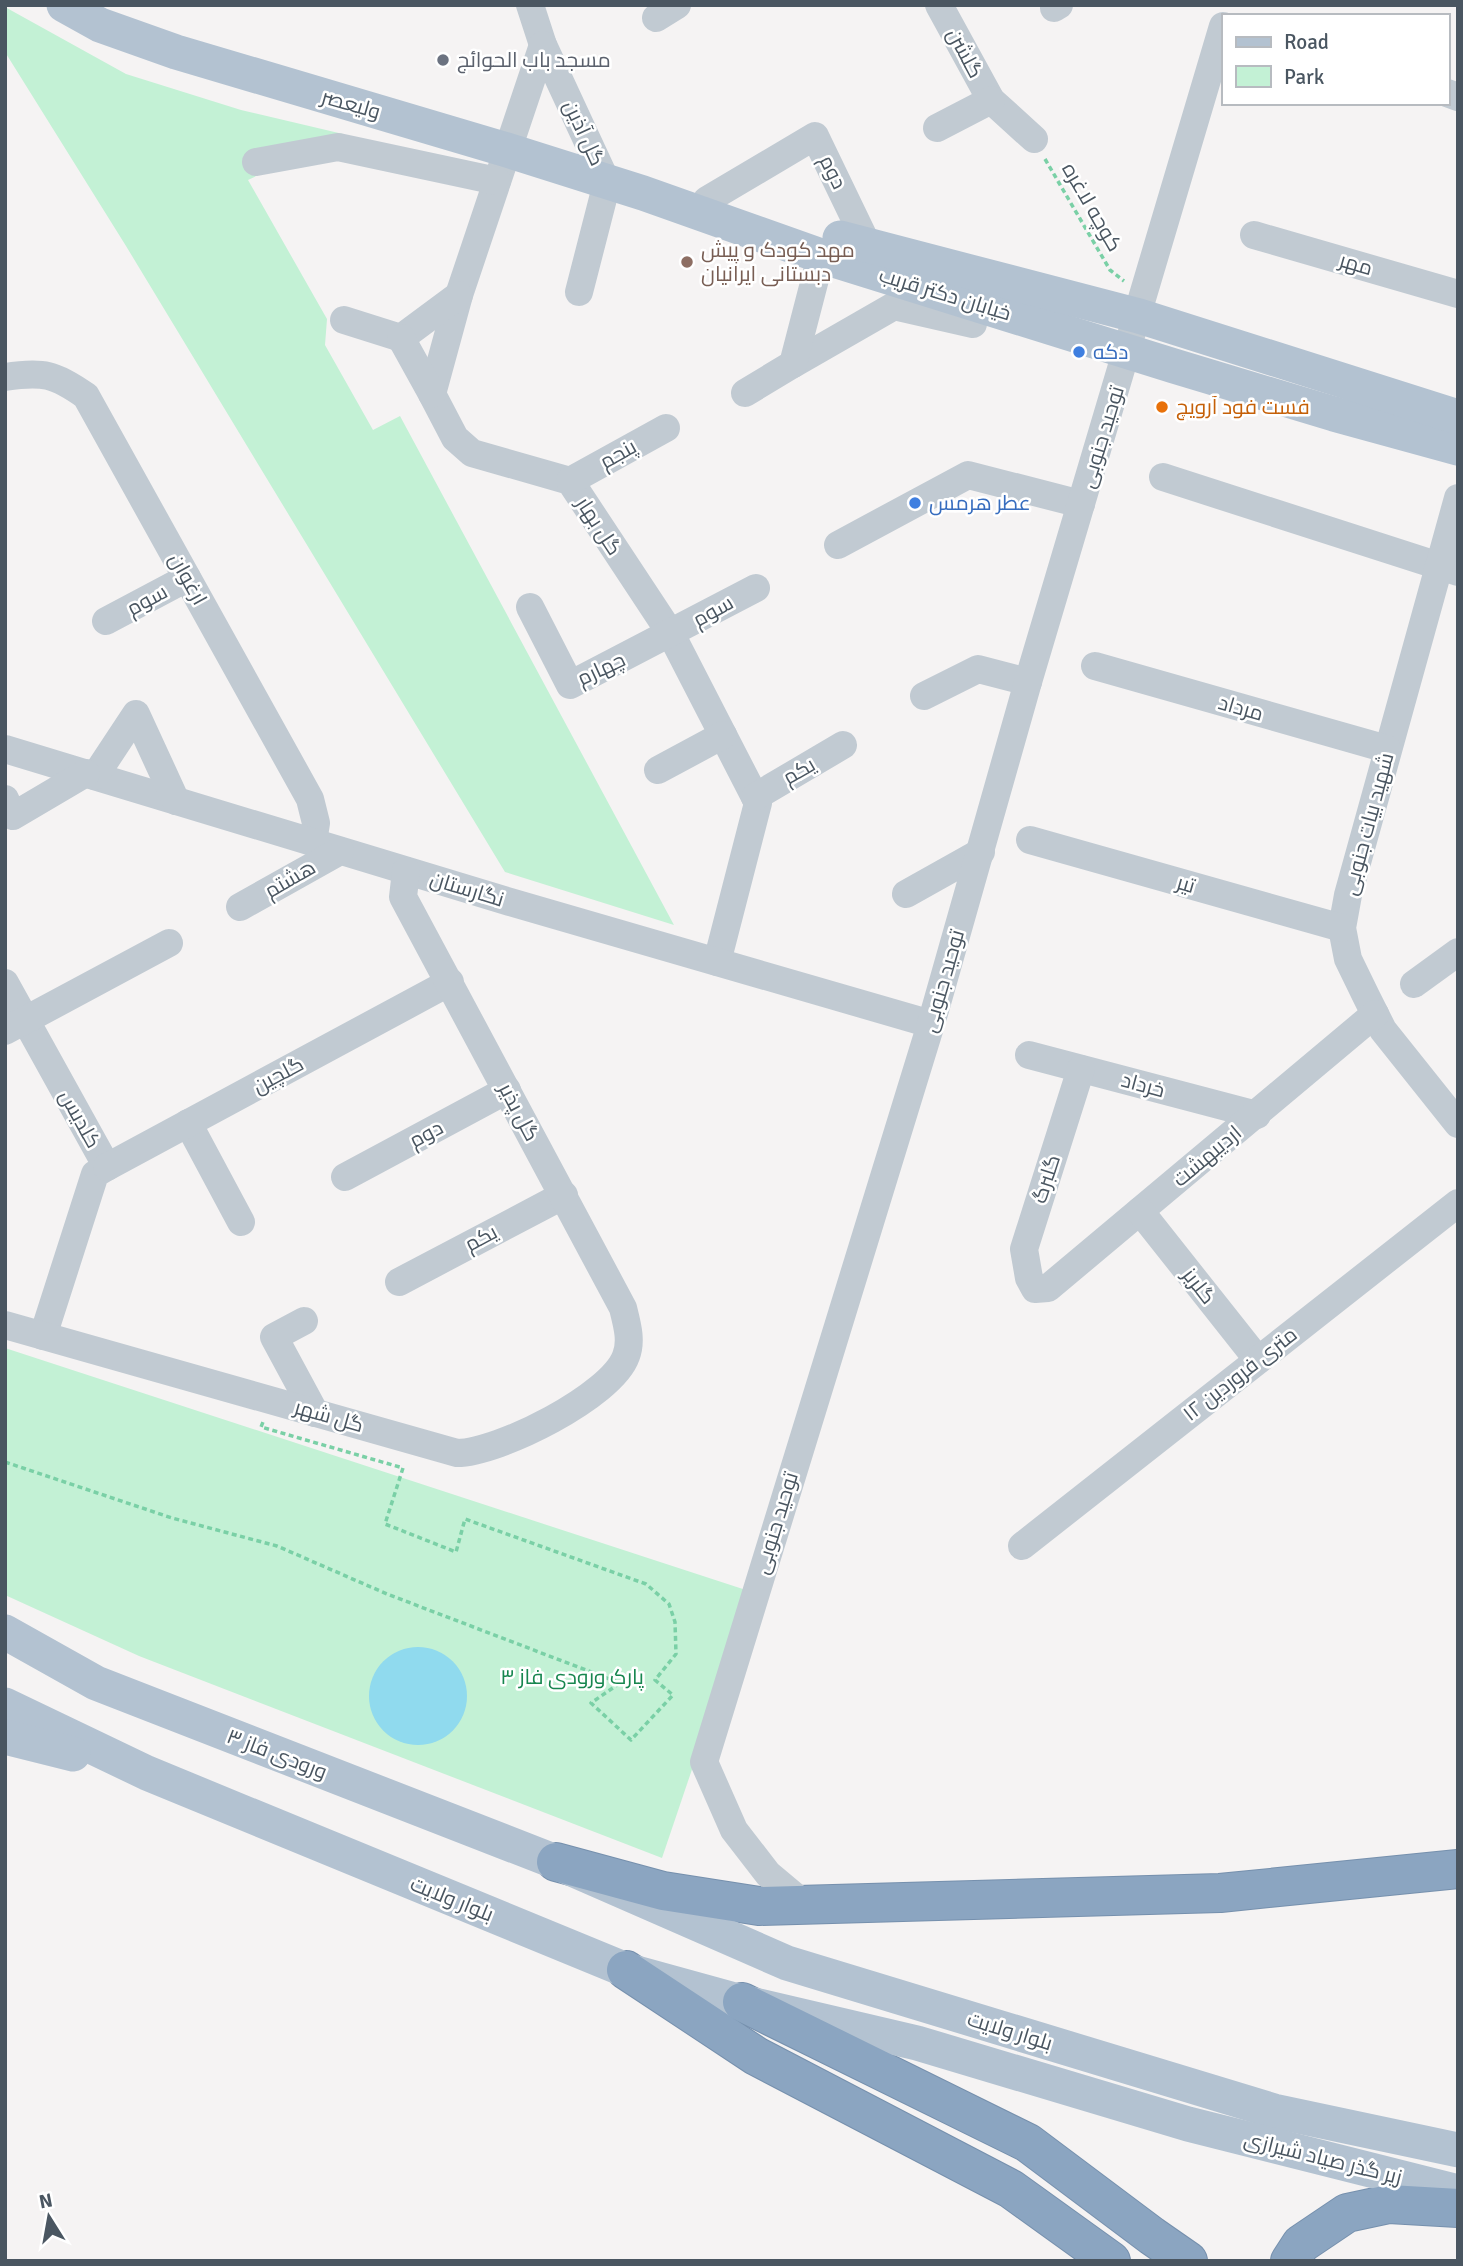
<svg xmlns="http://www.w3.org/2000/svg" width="1463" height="2266" font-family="Signika,Cairo,sans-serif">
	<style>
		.green { fill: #c3f1d5 }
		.water { fill: #90daee }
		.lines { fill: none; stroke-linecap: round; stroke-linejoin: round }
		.highway-casing { stroke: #7690ad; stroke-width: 40 }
		.path { stroke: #7ad0a6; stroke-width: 3.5; stroke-dasharray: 5 3.5; stroke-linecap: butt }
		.minor { stroke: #c1cad2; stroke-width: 28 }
		.major { stroke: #b3c2d1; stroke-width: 35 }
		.highway { stroke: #8ba5c1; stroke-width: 38 }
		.worship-dot { fill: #6b7280; stroke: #fff; stroke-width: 2.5 }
		.education-dot { fill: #8d6e63; stroke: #fff; stroke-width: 2.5 }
		.shop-dot { fill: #3f7fe0; stroke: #fff; stroke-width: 2.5 }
		.food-dot { fill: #e8710a; stroke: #fff; stroke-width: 2.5 }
		.labels { text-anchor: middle; stroke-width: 5; stroke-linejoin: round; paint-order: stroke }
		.street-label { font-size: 21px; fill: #4a5661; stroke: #fff }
		.worship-label { font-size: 21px; fill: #5b616d; stroke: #fff; text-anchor: start }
		.education-label { font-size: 21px; fill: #785e54; stroke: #fff; text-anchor: start }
		.shop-label { font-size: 21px; fill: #366cbe; stroke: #fff; text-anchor: start }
		.food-label { font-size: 21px; fill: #c56008; stroke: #fff; text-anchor: start }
		.park-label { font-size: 21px; fill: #17864f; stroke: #fff }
	</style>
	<rect width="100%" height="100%" fill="#f5f3f3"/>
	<!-- green -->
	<g class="green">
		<path d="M 5,7 L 126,74 L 241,110 L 343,134 L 248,180 L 327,319 L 325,345 L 373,430 L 400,416 L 674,925 L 505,872 L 126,246 L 5,52 Z"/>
		<path d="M 5,1348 L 752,1592 L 662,1858 L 139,1656 L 5,1595 Z"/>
	</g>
	<!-- water -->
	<circle class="water" cx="418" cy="1696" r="49"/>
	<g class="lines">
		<defs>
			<g id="highway">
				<path d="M 556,1862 L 663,1891 L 759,1906 L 1220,1893 L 1458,1869"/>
				<path d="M 626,1970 L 756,2056 L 1011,2189 L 1111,2261"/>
				<path d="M 742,2002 L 1028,2143 L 1152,2236 L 1188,2261"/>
				<path d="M 1290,2261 L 1301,2244 L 1347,2213 L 1389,2204 L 1458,2208"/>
			</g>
		</defs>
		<!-- highway casing -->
		<use href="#highway" class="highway-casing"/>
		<!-- path -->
		<g class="path">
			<path d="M 1045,159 L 1110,270 L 1124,281"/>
			<path d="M 5,1462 L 172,1518 L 277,1546 L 387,1594 L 620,1683 L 591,1703 L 631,1740 L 673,1695 L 655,1680 L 676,1654 L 675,1622 L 669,1604 L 646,1584 L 465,1519 L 456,1552 L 385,1524 L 403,1468 L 261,1427 L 263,1422"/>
		</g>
		<!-- minor -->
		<g class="minor">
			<path d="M 530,5 L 543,45 L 607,183 L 579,292"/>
			<path d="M 939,5 L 991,100 L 1034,139"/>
			<path d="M 1054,8 L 1059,5"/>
			<path d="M 656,18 L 677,5"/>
			<path d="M 543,45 L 459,295 L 432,394 L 455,438 L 472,453 L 570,481 L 671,634 L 758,803 L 717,962"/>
			<path d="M 1447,93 L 1458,97"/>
			<path d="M 937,128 L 991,100"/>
			<path d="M 256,162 L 338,147 L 497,181"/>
			<path d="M 707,200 L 815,136 L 868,246"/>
			<path d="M 1254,235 L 1458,294"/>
			<path d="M 344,320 L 401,338 L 459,295"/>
			<path d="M 401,338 L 432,394"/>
			<path d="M 793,364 L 894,306 L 973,324"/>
			<path d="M 5,377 C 43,371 55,374 86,396 L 310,799 L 316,823 L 313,842"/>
			<path d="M 745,393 L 793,364 L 821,256"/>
			<path d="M 1163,477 L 1458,572"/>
			<path d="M 570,481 L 666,428"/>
			<path d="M 1458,498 L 1348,895 L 1342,928 L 1348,959 L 1366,996 L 1383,1030 L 1458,1124"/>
			<path d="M 838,545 L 968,475 L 1081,504"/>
			<path d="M 530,607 L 570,685 L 756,588"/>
			<path d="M 106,621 L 187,578"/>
			<path d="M 1095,666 L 1387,749"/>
			<path d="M 924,696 L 978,669 L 1028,682"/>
			<path d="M 5,749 L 510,902 L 931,1024"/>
			<path d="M 658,770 L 723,735"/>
			<path d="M 95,776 L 136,714 L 176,801"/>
			<path d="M 755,797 L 843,745"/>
			<path d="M 5,799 L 13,816 L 86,773"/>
			<path d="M 1030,840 L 1342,928"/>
			<path d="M 906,894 L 981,852"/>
			<path d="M 240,907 L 340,851"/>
			<path d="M 5,983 L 107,1167 L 95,1174 L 43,1336"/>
			<path d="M 1414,984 L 1458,952"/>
			<path d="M 5,1031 L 169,943"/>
			<path d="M 1029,1055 L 1257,1115"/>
			<path d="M 1081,1069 L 1024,1249 L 1029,1278 L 1035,1289 L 1048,1288 L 1375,1014"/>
			<path d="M 188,1123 L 241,1222"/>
			<path d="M 107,1167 L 450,982"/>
			<path d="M 345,1177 L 507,1090"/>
			<path d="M 1140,1211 L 1258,1360"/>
			<path d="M 399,1282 L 564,1195"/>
			<path d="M 304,1321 L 274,1337 L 315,1413"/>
			<path d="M 5,1325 L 457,1453 C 498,1453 612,1396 626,1356 C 632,1341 627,1324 623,1308 L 403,897 L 406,871"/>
			<path d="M 1022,1546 L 1458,1203"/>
			<path d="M 805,1905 L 768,1874 L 734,1830 L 704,1762 L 931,1024 L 1028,682 L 1223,26"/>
		</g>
		<!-- major -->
		<g class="major">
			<path d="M 64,5 L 100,25 L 176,52 L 507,150 L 643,193 L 821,256 L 1174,366 L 1334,414 L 1458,448"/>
			<path d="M 840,238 L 1139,316 L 1458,417"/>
			<path d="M 5,1632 L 96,1683 L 556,1862 L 787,1963 L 1274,2111 L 1458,2150"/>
			<path d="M 5,1705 L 147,1773 L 626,1970 L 742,2002 L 917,2043 L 1188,2124 L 1458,2192"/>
			<path d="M 5,1737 L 73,1754"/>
		</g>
		<!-- highway -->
		<use href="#highway" class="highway"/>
	</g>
	<!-- markers -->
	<circle class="worship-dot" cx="443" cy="60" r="7"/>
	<circle class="education-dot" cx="687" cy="262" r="7"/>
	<g class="shop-dot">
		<circle cx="1079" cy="352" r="7"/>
		<circle cx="915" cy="503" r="7"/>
	</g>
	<circle class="food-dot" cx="1162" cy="407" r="7"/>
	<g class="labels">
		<!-- street labels -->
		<g class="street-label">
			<text transform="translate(965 53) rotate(62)" y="7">گلشن</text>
			<text transform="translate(351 104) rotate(16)" y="7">ولیعصر</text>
			<text transform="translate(584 133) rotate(65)" y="7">گل آذین</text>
			<text transform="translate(833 172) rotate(64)" y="7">دوم</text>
			<text transform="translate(1092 207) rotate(60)" y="7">کوچه لاغره</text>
			<text transform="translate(1356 264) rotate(16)" y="7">مهر</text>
			<text transform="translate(945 294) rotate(17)" y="7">خیابان دکتر قریب</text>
			<text transform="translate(1102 437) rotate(-73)" y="7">توحید جنوبی</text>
			<text transform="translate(618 454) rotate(-29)" y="7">پنجم</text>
			<text transform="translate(599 526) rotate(57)" y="7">گل بهار</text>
			<text transform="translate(188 579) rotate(61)" y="7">ارغوان</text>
			<text transform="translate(147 600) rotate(-28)" y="7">سوم</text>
			<text transform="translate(713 611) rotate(-29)" y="7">سوم</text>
			<text transform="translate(601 669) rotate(-25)" y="7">چهارم</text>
			<text transform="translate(1241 708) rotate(16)" y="7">مرداد</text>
			<text transform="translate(799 771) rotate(-30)" y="7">یکم</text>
			<text transform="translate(1368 824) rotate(-75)" y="7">شهید بیات جنوبی</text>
			<text transform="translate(290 879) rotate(-30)" y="7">هشتم</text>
			<text transform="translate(1186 884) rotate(16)" y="7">تیر</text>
			<text transform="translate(467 889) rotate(17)" y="7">نگارستان</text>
			<text transform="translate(943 981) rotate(-74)" y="7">توحید جنوبی</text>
			<text transform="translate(278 1075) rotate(-28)" y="7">گلچین</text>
			<text transform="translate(1143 1085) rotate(15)" y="7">خرداد</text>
			<text transform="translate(519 1112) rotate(62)" y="7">گل پذیر</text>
			<text transform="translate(80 1119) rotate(61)" y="7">کلدیس</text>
			<text transform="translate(426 1134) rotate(-28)" y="7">دوم</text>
			<text transform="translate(1207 1156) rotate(-40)" y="7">اردیبهشت</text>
			<text transform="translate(1046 1179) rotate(-72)" y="7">گلبرگ</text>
			<text transform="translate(481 1238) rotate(-28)" y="7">یکم</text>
			<text transform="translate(1199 1286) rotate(52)" y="7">گلریز</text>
			<text transform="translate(1240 1374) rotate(-38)" y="7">۱۲ متری فروردین</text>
			<text transform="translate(329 1416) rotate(16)" y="7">گل شهر</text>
			<text transform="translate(776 1523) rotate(-73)" y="7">توحید جنوبی</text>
			<text transform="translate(277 1754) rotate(21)" y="7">ورودی فاز ۳</text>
			<text transform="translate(452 1899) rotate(22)" y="7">بلوار ولایت</text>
			<text transform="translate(1010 2031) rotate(17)" y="7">بلوار ولایت</text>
			<text transform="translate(1323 2158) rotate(14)" y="7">زیر گذر صیاد شیرازی</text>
		</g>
		<!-- worship labels -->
		<g class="worship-label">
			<text x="457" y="67">مسجد باب الحوائج</text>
		</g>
		<!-- education labels -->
		<g class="education-label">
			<text x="701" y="257">مهد کودک و پیش<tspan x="701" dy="24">دبستانی ایرانیان</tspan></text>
		</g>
		<!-- shop labels -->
		<g class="shop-label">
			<text x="1093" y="359">دکه</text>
			<text x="929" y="510">عطر هرمس</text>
		</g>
		<!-- food labels -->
		<g class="food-label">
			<text x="1176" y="414">فست فود آرویچ</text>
		</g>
		<!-- park labels -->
		<g class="park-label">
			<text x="572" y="1684">پارک ورودی فاز ۳</text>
		</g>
	</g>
	<!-- border -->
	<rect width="1463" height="2266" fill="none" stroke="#4a5661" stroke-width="14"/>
	<!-- legend -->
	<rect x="1222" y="14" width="228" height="91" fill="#ffffff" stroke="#b7bbc0" stroke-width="2"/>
	<rect x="1236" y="37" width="35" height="10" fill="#b3c2d1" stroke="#b7bbc0" stroke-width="2"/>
	<text x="1284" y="49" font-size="21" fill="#4a5661">Road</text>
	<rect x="1236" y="66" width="35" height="21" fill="#c3f1d5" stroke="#b7bbc0" stroke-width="2"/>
	<text x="1284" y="84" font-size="21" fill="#4a5661">Park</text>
	<!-- north arrow -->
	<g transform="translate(49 2217) rotate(349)" stroke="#ffffff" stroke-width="5" paint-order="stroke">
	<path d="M0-5L12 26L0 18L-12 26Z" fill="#4a5661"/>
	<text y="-10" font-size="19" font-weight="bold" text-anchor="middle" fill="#4a5661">N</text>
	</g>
</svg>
